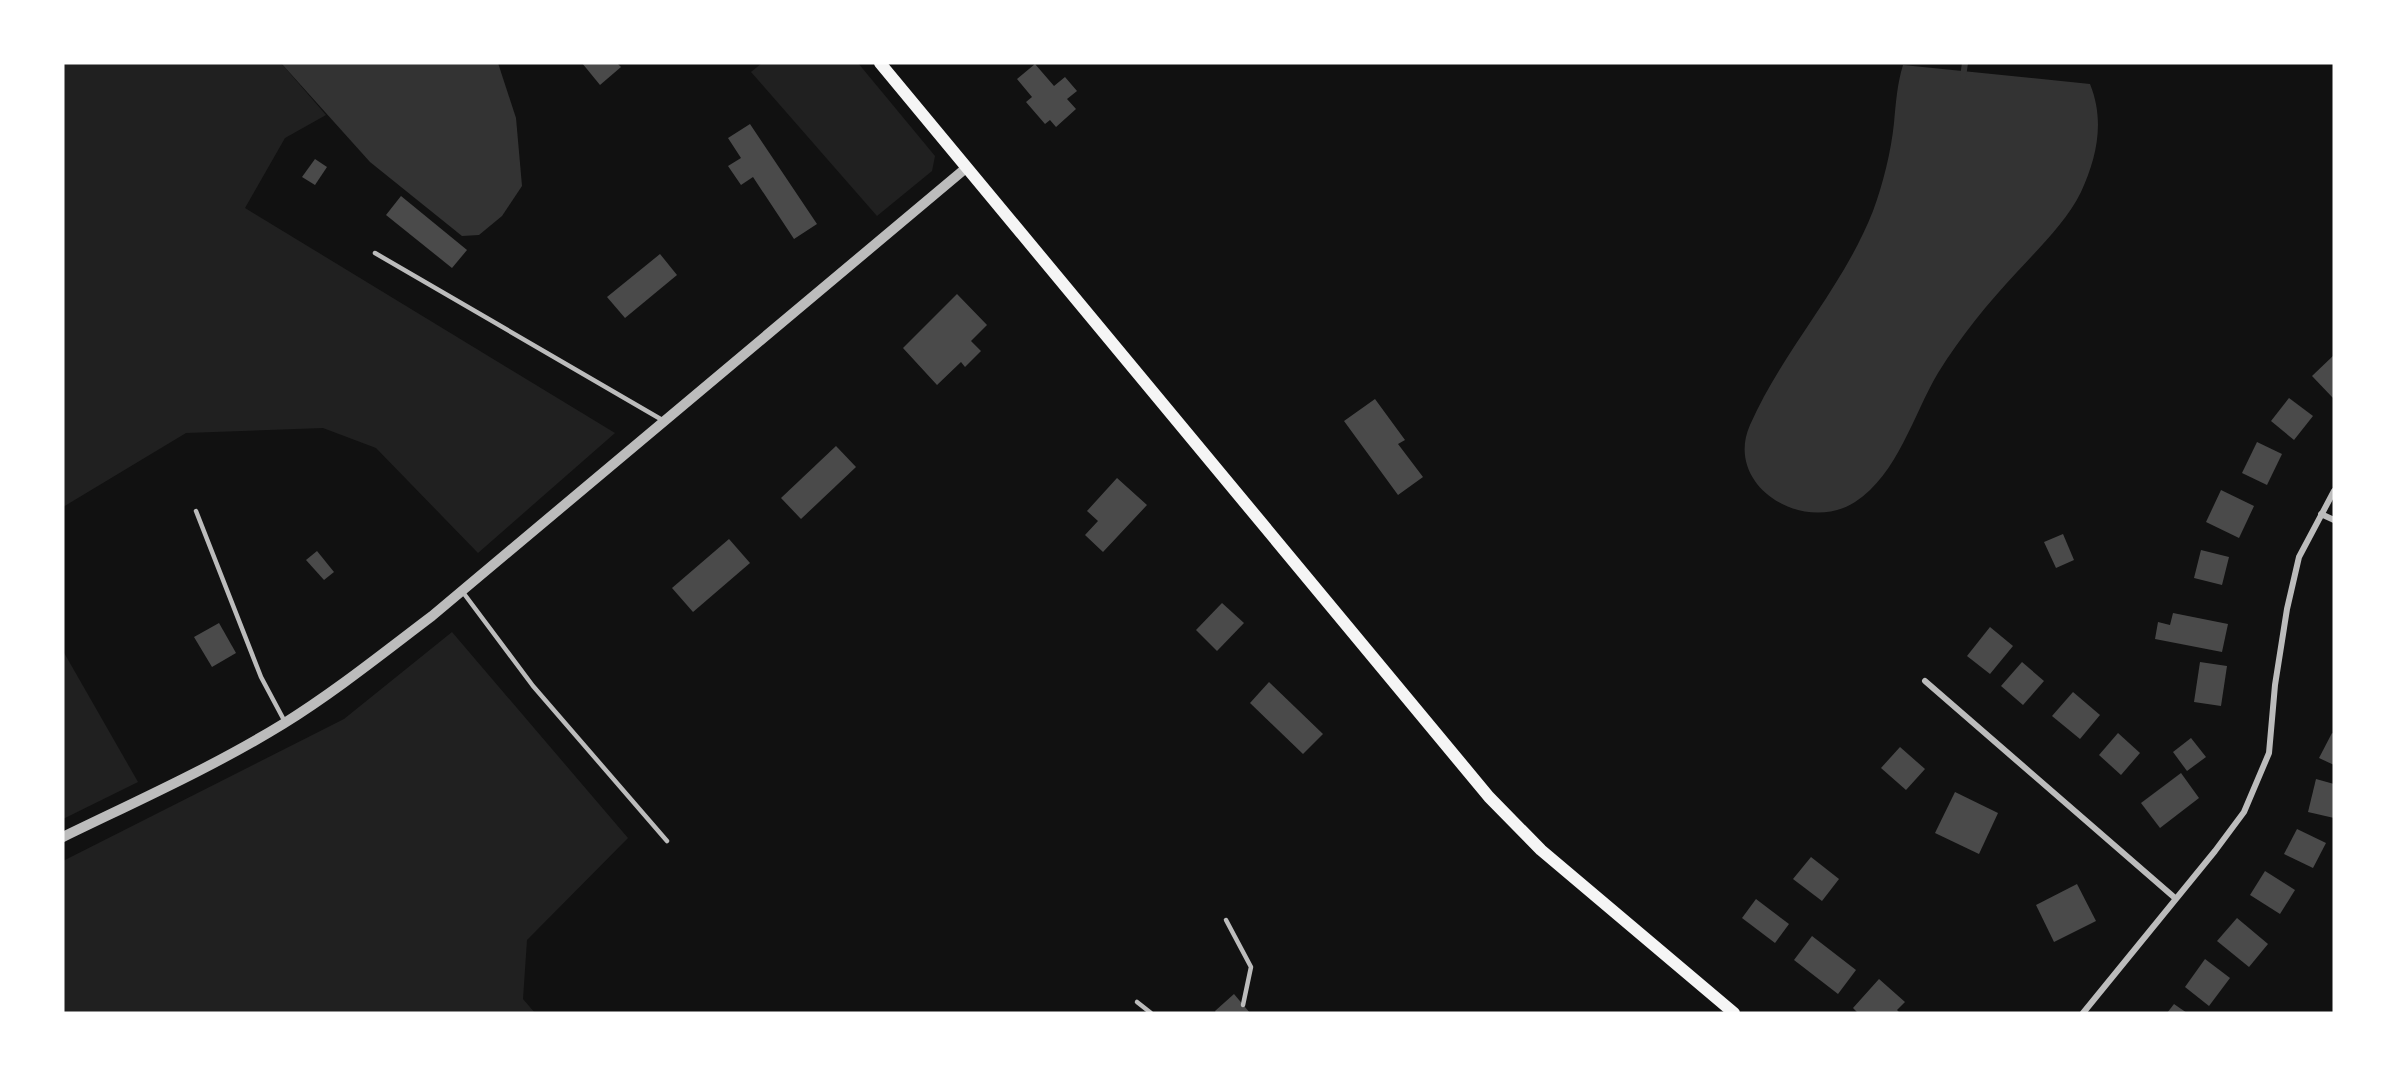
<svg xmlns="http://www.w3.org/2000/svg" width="2397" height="1076" font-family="'Fira Sans',sans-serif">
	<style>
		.green { fill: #202020 }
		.water { fill: #333 }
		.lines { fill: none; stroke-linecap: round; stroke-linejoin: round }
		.stream { stroke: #333; stroke-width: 6 }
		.building { fill: #4a4a4a }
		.service { stroke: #bcbcbc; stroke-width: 4.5 }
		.minor { stroke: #bcbcbc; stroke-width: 6 }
		.tertiary { stroke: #bcbcbc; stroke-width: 10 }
		.secondary { stroke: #f5f5f5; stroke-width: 12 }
	</style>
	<rect width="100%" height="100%" fill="#111"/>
	<!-- green -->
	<g class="green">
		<path d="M 63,63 L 281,63 L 326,115 L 285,138 L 245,208 L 615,433 L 478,553 L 376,448 L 323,428 L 186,433 L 63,507 Z"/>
		<path d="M 762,63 L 858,63 L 935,156 L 932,171 L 877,216 L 751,72 Z"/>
		<path d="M 452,632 L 628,838 L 527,940 L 523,999 L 535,1013 L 63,1013 L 63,861 L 344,719 Z"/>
		<path d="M 63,651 L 138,782 L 63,819 Z"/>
	</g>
	<!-- water -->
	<g class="water">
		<path d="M 281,63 L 498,63 L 516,118 L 522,186 L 502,216 L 479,235 L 462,236 L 370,162 Z"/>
		<path d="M 1903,65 L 2090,84 C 2105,121 2097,157 2081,192 C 2067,221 2039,248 2017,272 C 1988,303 1961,336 1938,373 C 1913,415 1898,474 1855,502 C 1804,535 1723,486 1750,425 C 1783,350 1843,288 1873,211 C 1883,184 1891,152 1894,123 C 1896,102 1897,85 1903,65 Z"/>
	</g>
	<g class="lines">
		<!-- stream -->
		<path class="stream" d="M 1963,77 L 1965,63"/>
	</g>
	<!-- building -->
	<g class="building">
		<path d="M 582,63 L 617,63 L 621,67 L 600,85 Z"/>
		<path d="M 1035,64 L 1054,86 L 1065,77 L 1077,91 L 1067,99 L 1076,109 L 1056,127 L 1050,120 L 1045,124 L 1026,102 L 1032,97 L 1017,79 Z"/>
		<path d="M 750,124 L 817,224 L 794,239 L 753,177 L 741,185 L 728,166 L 741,158 L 728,138 Z"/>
		<path d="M 315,159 L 327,167 L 315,185 L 302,177 Z"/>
		<path d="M 401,196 L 467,250 L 452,268 L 386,215 Z"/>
		<path d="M 660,254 L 677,275 L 625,318 L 607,297 Z"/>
		<path d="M 957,294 L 987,325 L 971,341 L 981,351 L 965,367 L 961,362 L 937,385 L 903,348 Z"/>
		<path d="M 2334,355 L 2334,397 L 2333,398 L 2312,376 Z"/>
		<path d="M 2289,398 L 2313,416 L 2294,440 L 2271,421 Z"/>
		<path d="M 1375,399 L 1405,440 L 1398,444 L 1423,477 L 1398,495 L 1344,421 Z"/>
		<path d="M 2257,442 L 2282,454 L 2267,485 L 2242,473 Z"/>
		<path d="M 836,446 L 856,467 L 801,519 L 781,498 Z"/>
		<path d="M 1117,478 L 1147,505 L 1103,552 L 1085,535 L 1098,521 L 1087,511 Z"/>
		<path d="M 2221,490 L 2254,506 L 2239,538 L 2206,522 Z"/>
		<path d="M 2063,534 L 2074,560 L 2056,568 L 2044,542 Z"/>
		<path d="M 729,539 L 750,563 L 693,612 L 672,588 Z"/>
		<path d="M 2201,550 L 2229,557 L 2222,585 L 2194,578 Z"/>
		<path d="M 317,551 L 334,572 L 324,580 L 306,560 Z"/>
		<path d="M 1222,603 L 1244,623 L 1217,651 L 1196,630 Z"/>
		<path d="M 2173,613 L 2228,624 L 2222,652 L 2155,639 L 2158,622 L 2170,625 Z"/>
		<path d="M 219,623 L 236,653 L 212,667 L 194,637 Z"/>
		<path d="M 1990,627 L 2013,646 L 1990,674 L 1967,656 Z"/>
		<path d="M 2022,662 L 2044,681 L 2023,705 L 2001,686 Z"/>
		<path d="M 2200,662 L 2227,666 L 2221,706 L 2194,702 Z"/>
		<path d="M 1269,682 L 1323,734 L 1303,754 L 1250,703 Z"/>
		<path d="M 2073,692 L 2100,715 L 2080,739 L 2052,716 Z"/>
		<path d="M 2118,733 L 2140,753 L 2121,775 L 2099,755 Z"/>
		<path d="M 2332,733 L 2334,734 L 2334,765 L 2319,758 Z"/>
		<path d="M 2191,738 L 2206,757 L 2187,771 L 2173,752 Z"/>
		<path d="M 1900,747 L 1925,769 L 1906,790 L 1881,768 Z"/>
		<path d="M 2181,773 L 2199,798 L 2160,828 L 2141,803 Z"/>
		<path d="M 2316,779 L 2334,784 L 2334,818 L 2308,812 Z"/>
		<path d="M 1955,792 L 1998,813 L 1979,854 L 1935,833 Z"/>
		<path d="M 2297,829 L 2326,843 L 2313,868 L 2284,854 Z"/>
		<path d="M 1811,857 L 1839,879 L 1822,901 L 1793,879 Z"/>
		<path d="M 2265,871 L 2295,890 L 2280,914 L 2250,895 Z"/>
		<path d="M 2077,884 L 2096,921 L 2054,942 L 2036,905 Z"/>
		<path d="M 1756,899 L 1789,924 L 1775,943 L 1742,918 Z"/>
		<path d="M 2237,918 L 2268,944 L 2249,967 L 2217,941 Z"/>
		<path d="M 1812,936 L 1856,970 L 1838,994 L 1794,960 Z"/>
		<path d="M 2205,959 L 2230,978 L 2209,1006 L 2185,987 Z"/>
		<path d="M 1879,979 L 1905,1002 L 1897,1010 L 1900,1013 L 1858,1013 L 1853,1008 Z"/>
		<path d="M 1234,994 L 1250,1013 L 1216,1013 L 1215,1011 Z"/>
		<path d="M 2174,1004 L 2187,1013 L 2167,1013 Z"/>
	</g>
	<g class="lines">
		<!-- service -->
		<g class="service">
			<path d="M 375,253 L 664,421"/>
			<path d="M 196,511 L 261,677 L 285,722"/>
			<path d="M 462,591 L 533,686 L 667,841"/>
			<path d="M 1226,920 L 1251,967 L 1243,1005"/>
			<path d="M 1137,1002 L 1151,1013"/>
		</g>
		<!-- minor -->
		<g class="minor">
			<path d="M 2321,514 L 2334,520"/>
			<path d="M 1925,681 L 2175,898"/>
			<path d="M 2083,1013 L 2215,851 L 2244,812 L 2269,753 L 2275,685 L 2287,609 L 2299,557 L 2334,491"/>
		</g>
		<!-- tertiary -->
		<path class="tertiary" d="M 63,837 C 137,801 213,767 283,724 C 336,691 383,653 432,616 L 966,168"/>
		<!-- secondary -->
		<path class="secondary" d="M 880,63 L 1489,797 L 1541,850 L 1734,1013"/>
	</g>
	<!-- border -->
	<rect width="2397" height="1076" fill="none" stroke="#ffffff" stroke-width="129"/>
</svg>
